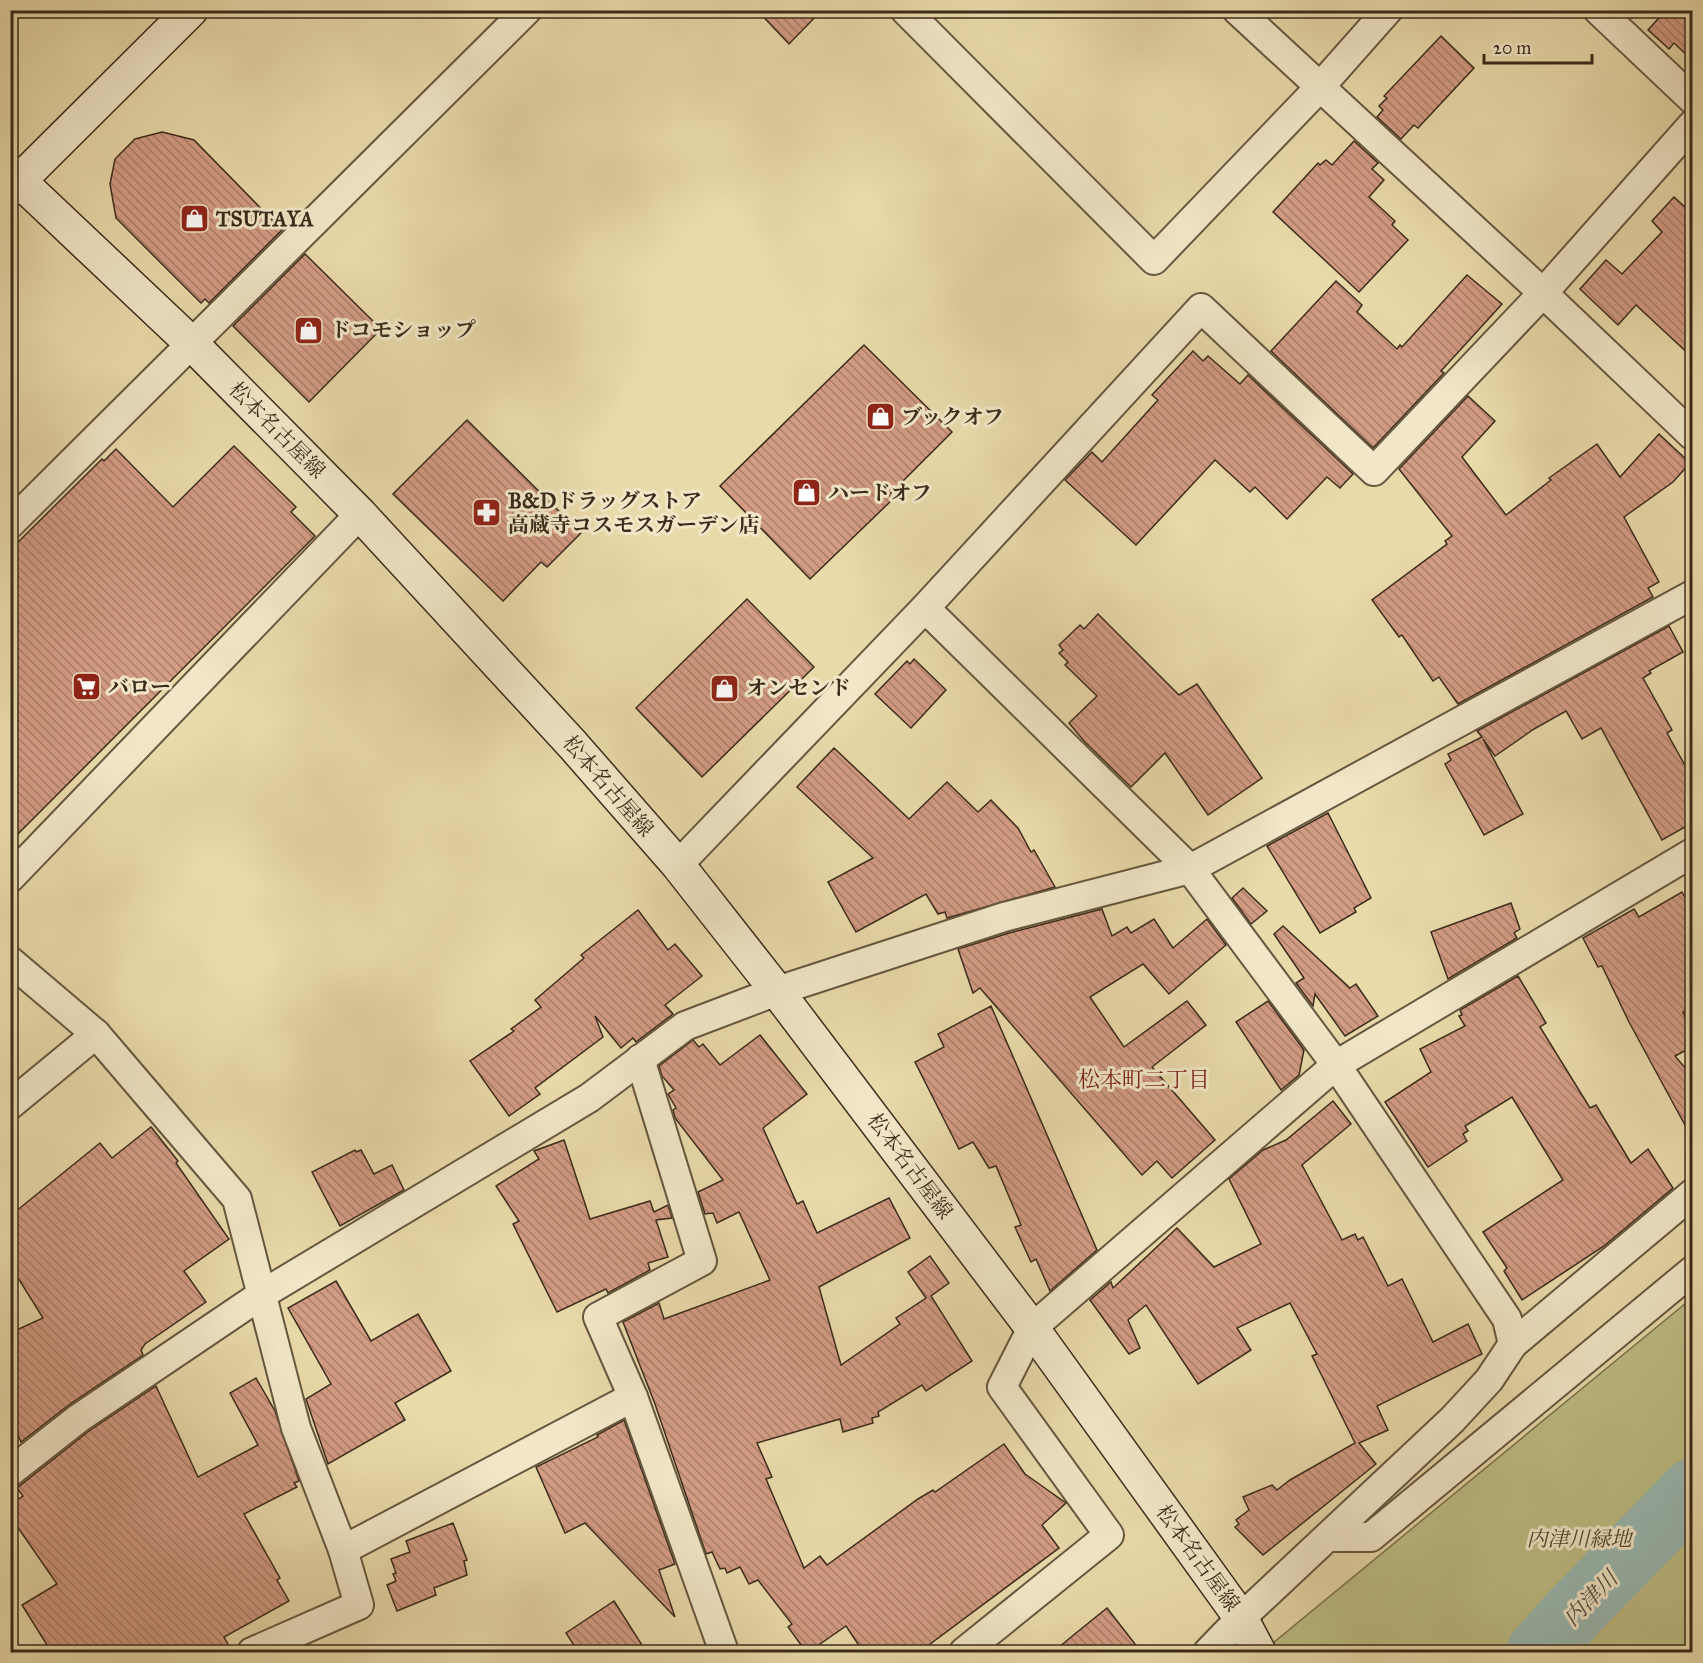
<svg xmlns="http://www.w3.org/2000/svg" width="1703" height="1663" font-family="'IM FELL Great Primer','Noto Serif JP',serif">
	<style>
		.green { fill: #bdbd84; stroke: #7c7450; stroke-width: 1.5 }
		.lines { fill: none; stroke-linecap: round; stroke-linejoin: round }
		.river { stroke: #9ab9b2; stroke-width: 64 }
		.building { fill: url(#building-back-hatch); stroke: #3b2b1c; stroke-width: 1.5 }
		.street-casing { stroke: #665740; stroke-width: 32 }
		.secondary-casing { stroke: #3b2b1c; stroke-width: 36 }
		.street { stroke: #f1e7c8; stroke-width: 28 }
		.secondary { stroke: #f1e7c8; stroke-width: 33 }
		.labels { text-anchor: middle; stroke-width: 6; stroke-linejoin: round; paint-order: stroke }
		.poi-label { font-size: 21px; font-weight: bold; fill: #3b2b1c; stroke: #f1e7c8; text-anchor: start }
		.street-label { font-size: 21px; fill: #3b2b1c; stroke: #f1e7c8 }
		.park-label { font-size: 21px; font-style: italic; fill: #554831; stroke: #f1e7c8 }
		.neighbourhood-label { font-size: 22px; fill: #7a1f14; stroke: #f1e7c8 }
		.water-label { font-size: 22px; font-style: italic; fill: #534e42; stroke: #f1e7c8 }
	</style>
	<defs>
		<pattern id="building-back-hatch" width="6" height="6" patternUnits="userSpaceOnUse" patternTransform="scale(1.5)"><rect width="6" height="6" fill="#d29b83"/><path d="M-1 5l2 2M0 0l6 6M5-1l2 2" fill="none" stroke="#ac7f6a"/></pattern>
	</defs>
	<rect width="100%" height="100%" fill="#e9daaa"/>
	<filter id="stains"><feTurbulence type="fractalNoise" baseFrequency=".00333" numOctaves="4"/><feColorMatrix values="0 0 0 0 .2 0 0 0 0 .09 0 0 0 0 .02 0 0 0 .5 -.17"/></filter>
	<radialGradient id="worn" r=".72"><stop offset=".6" stop-color="#630" stop-opacity="0"/><stop offset="1" stop-color="#630" stop-opacity=".3"/></radialGradient>
	<!-- green -->
	<path class="green" d="M 1692,1298 L 1692,1652 L 1262,1652 Z"/>
	<g class="lines">
		<!-- river -->
		<path class="river" d="M 1538,1652 L 1574,1612 L 1692,1491"/>
	</g>
	<!-- building -->
	<g class="building">
		<path d="M 757,10 L 822,10 L 789,44 Z"/>
		<path d="M 1666,10 L 1692,10 L 1692,60 L 1674,43 L 1669,49 L 1648,30 Z"/>
		<path d="M 1441,36 L 1474,68 L 1418,128 L 1414,125 L 1401,139 L 1377,117 L 1383,110 L 1379,106 L 1387,98 L 1384,96 Z"/>
		<path d="M 162,132 L 194,140 L 282,230 L 209,303 L 205,299 L 201,303 L 116,218 L 110,184 L 115,159 L 135,139 Z"/>
		<path d="M 1354,141 L 1378,163 L 1372,169 L 1384,180 L 1369,197 L 1395,221 L 1392,225 L 1408,240 L 1359,292 L 1273,212 L 1318,163 L 1320,165 L 1326,160 L 1332,165 Z"/>
		<path d="M 1674,197 L 1685,207 L 1692,199 L 1692,357 L 1636,305 L 1618,325 L 1580,289 L 1606,260 L 1622,274 L 1662,232 L 1652,221 Z"/>
		<path d="M 305,254 L 381,329 L 309,402 L 233,326 Z"/>
		<path d="M 1467,275 L 1502,304 L 1441,371 L 1444,373 L 1373,448 L 1271,351 L 1336,281 L 1362,305 L 1357,312 L 1397,349 L 1400,345 L 1402,347 Z"/>
		<path d="M 864,345 L 952,432 L 889,495 L 893,499 L 810,579 L 720,486 Z"/>
		<path d="M 1193,351 L 1203,361 L 1208,356 L 1240,384 L 1248,375 L 1353,474 L 1340,488 L 1327,477 L 1287,519 L 1255,487 L 1250,492 L 1215,460 L 1136,545 L 1065,480 L 1092,452 L 1102,462 L 1158,400 L 1152,395 Z"/>
		<path d="M 1468,396 L 1495,421 L 1462,457 L 1506,515 L 1551,480 L 1549,478 L 1597,444 L 1620,477 L 1659,434 L 1690,463 L 1673,482 L 1624,517 L 1659,582 L 1648,588 L 1653,597 L 1458,704 L 1439,677 L 1433,681 L 1402,635 L 1399,637 L 1372,600 L 1447,544 L 1445,541 L 1452,536 L 1399,469 Z"/>
		<path d="M 467,420 L 581,533 L 547,567 L 541,562 L 503,601 L 393,494 Z"/>
		<path d="M 234,446 L 296,507 L 291,512 L 315,536 L 10,842 L 10,550 L 102,459 L 104,461 L 116,449 L 173,507 Z"/>
		<path d="M 747,599 L 814,667 L 702,777 L 636,708 Z"/>
		<path d="M 1098,614 L 1179,695 L 1197,684 L 1262,778 L 1208,815 L 1165,753 L 1131,787 L 1084,741 L 1069,723 L 1097,696 L 1065,665 L 1068,662 L 1059,653 L 1063,650 L 1059,645 L 1080,625 L 1084,629 Z"/>
		<path d="M 1669,626 L 1683,652 L 1649,671 L 1651,673 L 1643,678 L 1672,730 L 1667,733 L 1692,778 L 1692,823 L 1662,840 L 1601,728 L 1582,739 L 1566,711 L 1534,729 L 1495,756 L 1483,739 L 1523,814 L 1484,835 L 1445,764 L 1451,760 L 1448,754 L 1482,737 L 1477,731 Z"/>
		<path d="M 914,659 L 946,690 L 911,728 L 875,694 L 907,661 L 910,664 Z"/>
		<path d="M 834,748 L 909,819 L 947,782 L 978,812 L 991,800 L 1018,828 L 1031,852 L 1034,850 L 1055,887 L 947,918 L 945,912 L 938,914 L 926,894 L 856,932 L 828,882 L 873,858 L 797,787 Z"/>
		<path d="M 1328,813 L 1371,898 L 1354,908 L 1356,912 L 1320,933 L 1267,846 Z"/>
		<path d="M 1243,888 L 1267,911 L 1251,924 L 1232,898 Z"/>
		<path d="M 1682,892 L 1692,910 L 1692,1007 L 1683,1012 L 1692,1032 L 1692,1047 L 1675,1056 L 1692,1076 L 1692,1138 L 1629,1022 L 1602,966 L 1598,967 L 1583,938 L 1634,909 L 1639,917 Z"/>
		<path d="M 1511,903 L 1520,929 L 1514,933 L 1517,938 L 1448,979 L 1431,932 Z"/>
		<path d="M 1102,909 L 1112,936 L 1127,927 L 1131,933 L 1154,919 L 1173,948 L 1207,919 L 1226,945 L 1169,994 L 1143,964 L 1090,997 L 1124,1047 L 1187,1001 L 1206,1025 L 1152,1067 L 1215,1140 L 1172,1178 L 1157,1161 L 1142,1175 L 980,988 L 973,993 L 958,949 L 1009,933 Z"/>
		<path d="M 638,910 L 668,950 L 675,944 L 702,976 L 665,1005 L 673,1014 L 636,1042 L 633,1038 L 621,1048 L 595,1016 L 603,1037 L 535,1088 L 540,1094 L 509,1116 L 470,1061 L 514,1031 L 511,1029 L 541,1007 L 535,1000 L 584,958 L 581,955 Z"/>
		<path d="M 1283,926 L 1350,988 L 1356,984 L 1378,1016 L 1345,1036 L 1315,994 L 1313,1006 L 1296,983 L 1304,978 L 1274,934 Z"/>
		<path d="M 1518,976 L 1546,1023 L 1540,1027 L 1590,1108 L 1596,1105 L 1631,1163 L 1648,1149 L 1673,1188 L 1604,1246 L 1522,1300 L 1504,1271 L 1507,1268 L 1483,1232 L 1563,1180 L 1512,1097 L 1465,1126 L 1468,1131 L 1463,1134 L 1467,1141 L 1428,1167 L 1385,1102 L 1431,1072 L 1420,1049 L 1465,1026 L 1459,1016 L 1462,1015 L 1460,1010 Z"/>
		<path d="M 1268,1001 L 1304,1050 L 1299,1075 L 1281,1090 L 1236,1022 Z"/>
		<path d="M 991,1006 L 1097,1250 L 1050,1291 L 1036,1259 L 1031,1262 L 1015,1227 L 1021,1225 L 996,1166 L 989,1168 L 973,1142 L 959,1149 L 915,1062 L 944,1047 L 938,1034 Z"/>
		<path d="M 760,1035 L 807,1094 L 763,1128 L 797,1204 L 803,1201 L 817,1233 L 889,1198 L 910,1238 L 819,1287 L 841,1365 L 900,1324 L 896,1318 L 926,1298 L 908,1272 L 930,1256 L 949,1283 L 931,1296 L 972,1361 L 926,1391 L 922,1385 L 878,1412 L 879,1416 L 872,1418 L 873,1423 L 843,1432 L 840,1419 L 757,1443 L 772,1477 L 766,1479 L 804,1568 L 820,1556 L 827,1565 L 918,1499 L 933,1490 L 935,1492 L 1004,1444 L 1025,1474 L 1066,1503 L 1042,1525 L 1059,1548 L 918,1653 L 864,1653 L 846,1626 L 807,1653 L 788,1627 L 792,1624 L 758,1580 L 749,1584 L 740,1567 L 727,1573 L 725,1568 L 720,1569 L 712,1552 L 706,1554 L 655,1404 L 623,1322 L 659,1303 L 664,1319 L 770,1280 L 739,1212 L 717,1223 L 713,1213 L 705,1214 L 698,1192 L 723,1180 L 675,1118 L 673,1110 L 676,1108 L 668,1094 L 674,1090 L 662,1076 L 659,1066 L 693,1040 L 699,1047 L 703,1044 L 720,1065 Z"/>
		<path d="M 1333,1101 L 1351,1124 L 1302,1165 L 1342,1240 L 1355,1234 L 1358,1240 L 1363,1237 L 1388,1286 L 1402,1279 L 1433,1342 L 1468,1324 L 1482,1354 L 1377,1406 L 1388,1430 L 1359,1443 L 1376,1464 L 1263,1555 L 1235,1527 L 1239,1524 L 1236,1520 L 1249,1510 L 1243,1497 L 1272,1485 L 1277,1490 L 1290,1480 L 1355,1443 L 1312,1356 L 1317,1354 L 1290,1303 L 1237,1328 L 1251,1350 L 1198,1384 L 1146,1305 L 1128,1320 L 1140,1348 L 1129,1354 L 1090,1300 L 1111,1282 L 1113,1288 L 1177,1228 L 1214,1267 L 1261,1244 L 1229,1179 L 1263,1150 L 1286,1140 Z"/>
		<path d="M 151,1127 L 178,1161 L 176,1163 L 229,1239 L 184,1271 L 206,1302 L 145,1344 L 141,1350 L 143,1355 L 70,1404 L 21,1442 L 10,1416 L 10,1333 L 43,1318 L 10,1265 L 10,1216 L 100,1143 L 112,1158 Z"/>
		<path d="M 564,1140 L 590,1219 L 650,1201 L 654,1212 L 668,1205 L 672,1218 L 656,1220 L 668,1257 L 648,1263 L 650,1270 L 608,1293 L 606,1289 L 557,1312 L 513,1224 L 519,1221 L 496,1186 L 539,1159 L 534,1151 Z"/>
		<path d="M 355,1150 L 356,1152 L 361,1150 L 374,1174 L 392,1165 L 404,1190 L 340,1226 L 312,1172 Z"/>
		<path d="M 336,1281 L 371,1341 L 418,1314 L 451,1371 L 395,1403 L 405,1420 L 328,1464 L 306,1399 L 331,1384 L 288,1308 Z"/>
		<path d="M 256,1378 L 275,1411 L 299,1481 L 294,1483 L 297,1487 L 244,1514 L 280,1578 L 277,1580 L 289,1601 L 224,1637 L 233,1653 L 52,1653 L 22,1605 L 57,1584 L 10,1516 L 10,1505 L 23,1496 L 17,1488 L 89,1431 L 156,1386 L 198,1477 L 258,1445 L 230,1393 Z"/>
		<path d="M 624,1420 L 675,1564 L 659,1570 L 675,1617 L 585,1523 L 565,1533 L 536,1467 L 598,1437 L 597,1435 Z"/>
		<path d="M 453,1523 L 467,1560 L 464,1561 L 467,1575 L 434,1588 L 436,1595 L 397,1611 L 387,1585 L 396,1581 L 393,1574 L 396,1573 L 391,1559 L 410,1552 L 406,1541 Z"/>
		<path d="M 614,1601 L 647,1653 L 579,1653 L 566,1633 Z"/>
		<path d="M 1107,1608 L 1142,1653 L 1052,1653 L 1076,1633 Z"/>
	</g>
	<g class="lines">
		<defs>
			<g id="street">
				<path d="M 905,10 L 1154,260 L 1319,88 L 1388,10"/>
				<path d="M 1237,10 L 1543,293 L 1692,435"/>
				<path d="M 1598,10 L 1692,99"/>
				<path d="M 10,524 L 527,10"/>
				<path d="M 925,608 L 1190,869 L 1336,1065 L 1507,1319 L 1513,1344 L 1489,1380 L 1452,1420 L 1241,1618 L 1208,1652"/>
				<path d="M 678,865 L 925,608 L 1201,308 L 1374,471 L 1543,293 L 1692,125"/>
				<path d="M 10,878 L 360,514"/>
				<path d="M 10,961 L 96,1034 L 237,1199 L 296,1428 L 343,1550 L 359,1605 L 252,1652"/>
				<path d="M 640,1059 L 702,1261 L 598,1317 L 633,1397 L 724,1652"/>
				<path d="M 10,1105 L 96,1034"/>
				<path d="M 1513,1344 L 1692,1194"/>
				<path d="M 10,1472 L 79,1418 L 261,1295 L 589,1098 L 685,1026 L 777,991 L 1004,917 L 1190,869 L 1692,595"/>
				<path d="M 1328,1537 L 1371,1537 L 1692,1271"/>
				<path d="M 343,1550 L 633,1397"/>
				<path d="M 964,1652 L 1109,1535 L 1002,1387 L 1032,1328 L 1336,1065 L 1692,853"/>
			</g>
			<g id="secondary">
				<path d="M 10,172 L 191,343 L 360,514 L 573,745 L 678,865 L 777,991 L 1032,1328 L 1241,1618 L 1259,1652"/>
				<path d="M 10,190 L 191,10"/>
			</g>
		</defs>
		<!-- street casing -->
		<use href="#street" class="street-casing"/>
		<!-- secondary casing -->
		<use href="#secondary" class="secondary-casing"/>
		<!-- street -->
		<use href="#street" class="street"/>
		<!-- secondary -->
		<use href="#secondary" class="secondary"/>
	</g>
	<!-- icons -->
	<defs>
		<symbol id="shop-square" viewBox="-11 -11 22 22"><rect x="-9" y="-9" width="18" height="18" rx="4" fill="#8f2418" stroke="#f1e7c8"/><path d="M-5-2.5h2.3a2.7 3.5 0 0 1 5.4 0H5L5.5 6h-11ZM-1.5-2.5h3a1.5 2.3 0 0 0-3 0Z" fill="#fff"/></symbol>
		<symbol id="pharmacy-square" viewBox="-11 -11 22 22"><rect x="-9" y="-9" width="18" height="18" rx="4" fill="#8f2418" stroke="#f1e7c8"/><path d="M-2-6h4v4h4v4h-4v4h-4v-4h-4v-4h4Z" fill="#fff"/></symbol>
		<symbol id="supermarket-square" viewBox="-11 -11 22 22"><rect x="-9" y="-9" width="18" height="18" rx="4" fill="#8f2418" stroke="#f1e7c8"/><path d="M-6-5.5h2.5l.6 2H6L4.5 2H-2.5L-4.4-4H-6ZM-1.5 3.2a1.3 1.3 0 1 0 .1 0ZM3 3.2a1.3 1.3 0 1 0 .1 0Z" fill="#fff"/></symbol>
	</defs>
	<g fill-rule="evenodd">
		<use href="#shop-square" x="178" y="202" width="33" height="33"/>
		<use href="#shop-square" x="292" y="314" width="33" height="33"/>
		<use href="#shop-square" x="864" y="400" width="33" height="33"/>
		<use href="#shop-square" x="790" y="476" width="33" height="33"/>
		<use href="#pharmacy-square" x="470" y="496" width="33" height="33"/>
		<use href="#supermarket-square" x="70" y="670" width="33" height="33"/>
		<use href="#shop-square" x="708" y="672" width="33" height="33"/>
	</g>
	<g class="labels">
		<!-- poi labels -->
		<g class="poi-label">
			<text x="216" y="226">TSUTAYA</text>
			<text x="330" y="337">ドコモショップ</text>
			<text x="901" y="424">ブックオフ</text>
			<text x="828" y="500">ハードオフ</text>
			<text x="508" y="508">B&amp;Dドラッグストア<tspan x="508" dy="24">高蔵寺コスモスガーデン店</tspan></text>
			<text x="108" y="694">バロー</text>
			<text x="746" y="695">オンセンド</text>
		</g>
		<!-- street labels -->
		<g class="street-label">
			<text transform="translate(277 430) rotate(45)" y="7">松本名古屋線</text>
			<text transform="translate(608 786) rotate(49)" y="7">松本名古屋線</text>
			<text transform="translate(910 1166) rotate(53)" y="7">松本名古屋線</text>
			<text transform="translate(1198 1558) rotate(54)" y="7">松本名古屋線</text>
		</g>
		<!-- park labels -->
		<g class="park-label">
			<text x="1579" y="1546">内津川緑地</text>
		</g>
		<!-- neighbourhood labels -->
		<g class="neighbourhood-label">
			<text x="1144" y="1087">松本町二丁目</text>
		</g>
		<!-- water labels -->
		<g class="water-label">
			<text transform="translate(1590 1598) rotate(-46)" y="8">内津川</text>
		</g>
	</g>
	<!-- margin -->
	<rect width="1703" height="1663" fill="none" stroke="#e9daaa" stroke-width="36"/>
	<rect x="12" y="12" width="1679" height="1639" fill="none" stroke="#3b2b1c" stroke-width="3"/>
	<rect x="18" y="18" width="1667" height="1627" fill="none" stroke="#3b2b1c" stroke-width="1.5"/>
	<!-- scale -->
	<path d="M1484 54v9h108v-9" fill="none" stroke="#3b2b1c" stroke-width="3"/>
	<text x="1493" y="54" font-size="18" fill="#3b2b1c" stroke="#f1e7c8" stroke-width="4.5" paint-order="stroke">20 m</text>
	<rect width="100%" height="100%" filter="url(#stains)"/>
	<rect width="100%" height="100%" fill="url(#worn)"/>
</svg>
